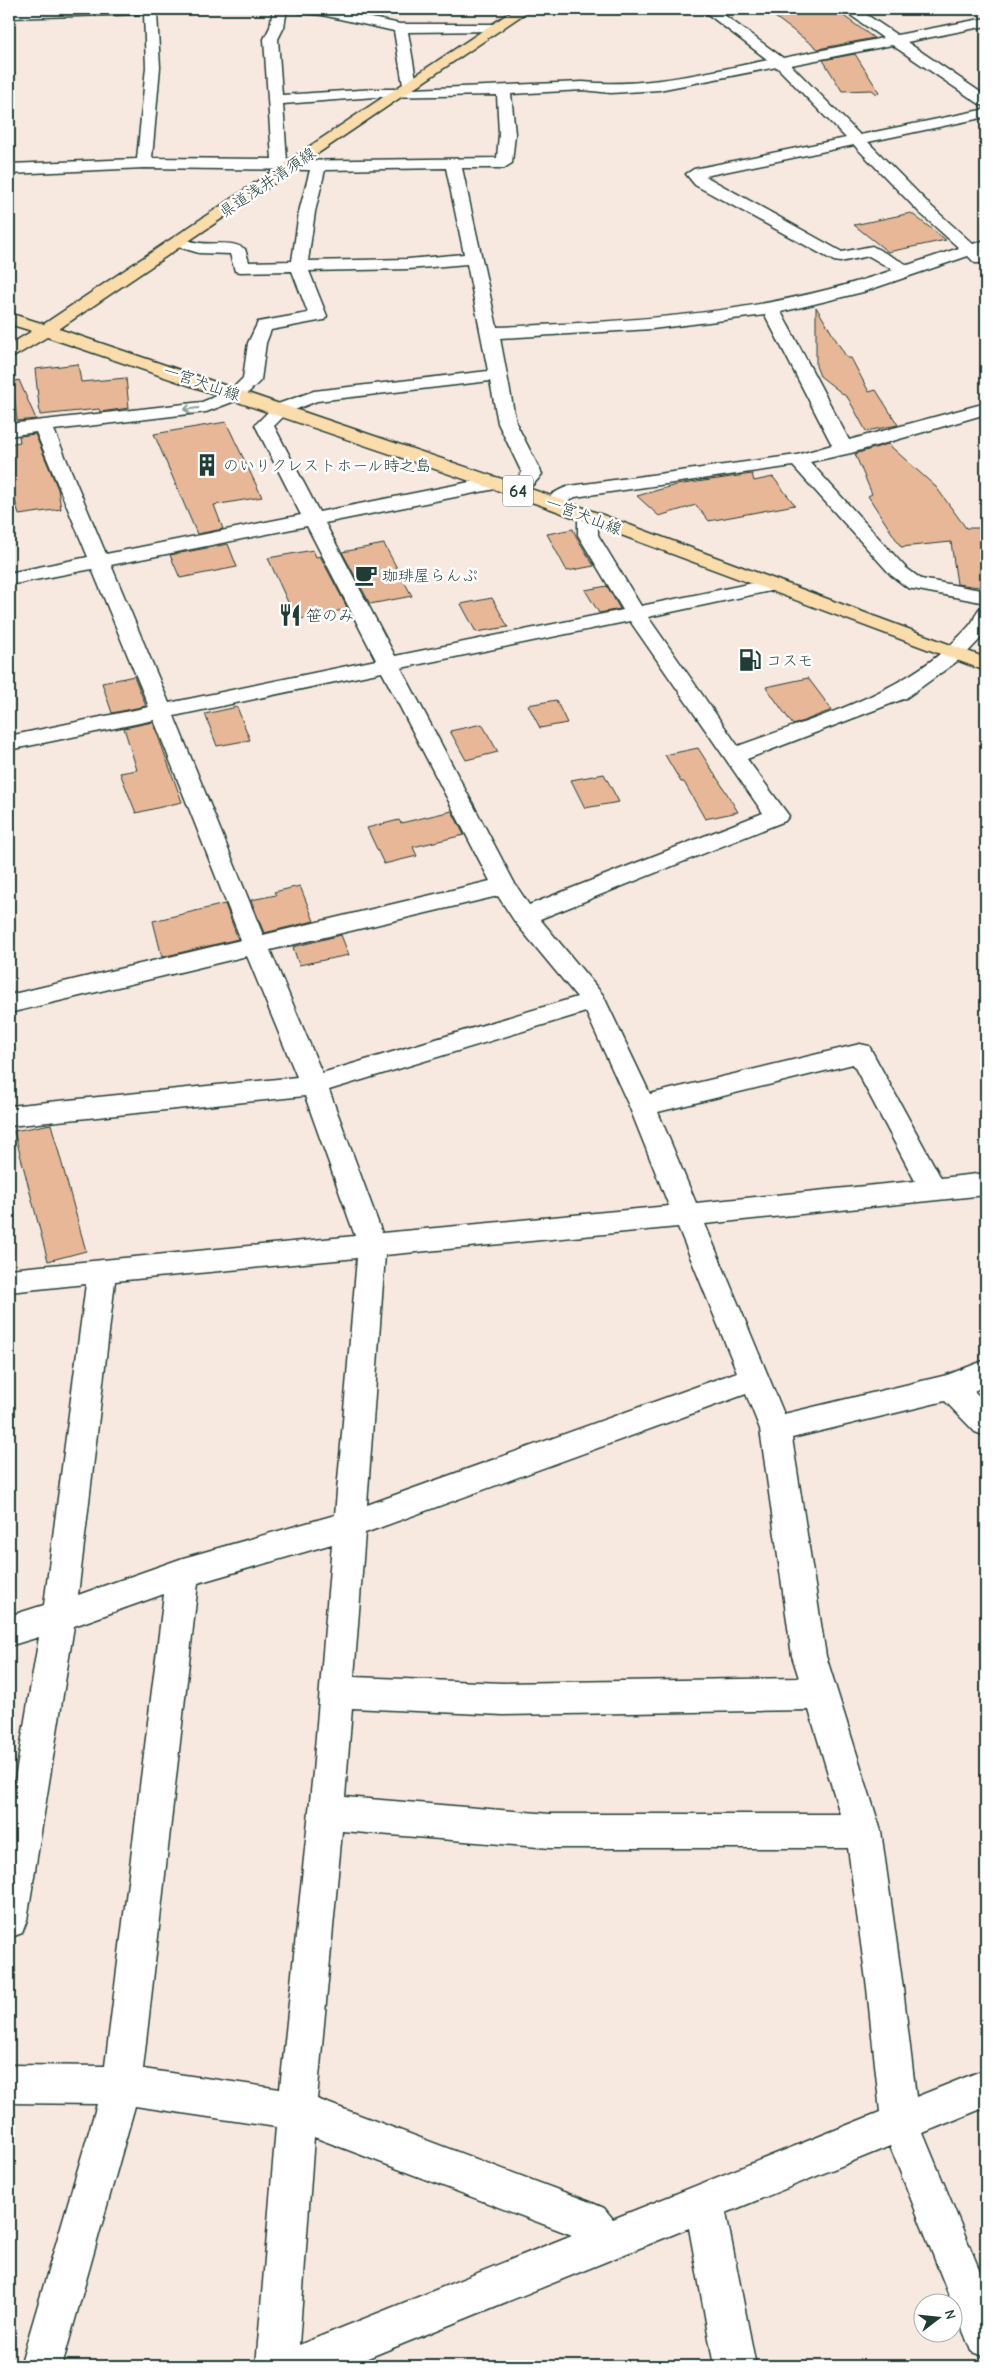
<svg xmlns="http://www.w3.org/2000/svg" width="995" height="2375" font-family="'Comic Neue','Klee One',sans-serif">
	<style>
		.building { fill: #e7b798; stroke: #1f3d34 }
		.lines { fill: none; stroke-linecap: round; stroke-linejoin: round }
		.minor-casing { stroke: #1f3d34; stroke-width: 3 }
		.major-casing { stroke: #1f3d34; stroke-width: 3 }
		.minor { fill: #fff; fill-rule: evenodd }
		.major { fill: #fbdcab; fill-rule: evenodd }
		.oneway { stroke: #8f9e9a }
		.labels { text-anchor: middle; stroke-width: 5; stroke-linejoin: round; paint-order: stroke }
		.far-street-label { font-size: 16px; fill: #1f3d34; stroke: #fff }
		.far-poi-label { font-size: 16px; fill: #1f3d34; stroke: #fff; text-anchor: start }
		.shield { fill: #fff; stroke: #627771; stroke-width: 1 }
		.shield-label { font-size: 18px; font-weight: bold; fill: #1f3d34 }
	</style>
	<rect width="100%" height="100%" fill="#f8e9e0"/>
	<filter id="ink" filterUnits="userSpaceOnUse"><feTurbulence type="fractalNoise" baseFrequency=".02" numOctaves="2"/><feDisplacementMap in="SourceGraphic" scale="10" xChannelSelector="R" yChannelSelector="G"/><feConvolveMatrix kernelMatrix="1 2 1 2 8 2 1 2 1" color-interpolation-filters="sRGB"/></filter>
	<g filter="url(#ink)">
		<!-- building -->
		<g class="building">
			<path d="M 802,9 L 834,9 L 874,38 L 818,49 L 771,14 Z"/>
			<path d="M 855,54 L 879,92 L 877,94 L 872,90 L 842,91 L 823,60 Z"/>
			<path d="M 911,213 L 946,240 L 888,252 L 854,225 Z"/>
			<path d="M 816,307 L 847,358 L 851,358 L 869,392 L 876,390 L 898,425 L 866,431 L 848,398 L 820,376 L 816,366 Z"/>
			<path d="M 78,364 L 81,382 L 126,378 L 129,408 L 100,412 L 99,409 L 40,415 L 35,369 Z"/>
			<path d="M 19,380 L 36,419 L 17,421 L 13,382 Z"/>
			<path d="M 226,422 L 262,497 L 214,505 L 223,529 L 197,534 L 154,434 Z"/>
			<path d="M 35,434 L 58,489 L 61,509 L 19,515 L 9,477 L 9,444 L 20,442 L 19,436 Z"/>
			<path d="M 888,444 L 936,487 L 966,528 L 986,528 L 986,588 L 957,584 L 951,542 L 901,547 L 868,496 L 872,494 L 855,454 Z"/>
			<path d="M 752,474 L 754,481 L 773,477 L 795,505 L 709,521 L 696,505 L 659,516 L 637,496 L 676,485 Z"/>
			<path d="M 573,529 L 576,536 L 594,566 L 567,571 L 547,534 Z"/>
			<path d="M 228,544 L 237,567 L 180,578 L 170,555 Z"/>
			<path d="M 384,544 L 412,596 L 370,604 L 342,552 Z"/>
			<path d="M 313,550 L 316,557 L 320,556 L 348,609 L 296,620 L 268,558 Z"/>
			<path d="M 607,586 L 620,609 L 599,613 L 585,590 Z"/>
			<path d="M 492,598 L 508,627 L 476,632 L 461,604 Z"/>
			<path d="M 134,676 L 146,706 L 112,713 L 102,683 Z"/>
			<path d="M 808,678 L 832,710 L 793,725 L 766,687 Z"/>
			<path d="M 556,700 L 567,723 L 540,728 L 528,705 Z"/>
			<path d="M 237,707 L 250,740 L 217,746 L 205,714 Z"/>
			<path d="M 153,722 L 182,802 L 136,813 L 120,773 L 137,770 L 124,728 Z"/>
			<path d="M 482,724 L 498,752 L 466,760 L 450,731 Z"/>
			<path d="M 698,748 L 726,792 L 738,812 L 705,819 L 684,782 L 681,782 L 665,755 Z"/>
			<path d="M 604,774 L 619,802 L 585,808 L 571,780 Z"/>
			<path d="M 452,811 L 464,835 L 413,847 L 417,856 L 384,864 L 367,828 L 399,820 L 401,823 Z"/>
			<path d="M 300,886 L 314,921 L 264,933 L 251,900 L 276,895 L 274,892 Z"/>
			<path d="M 225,904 L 238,939 L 162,957 L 153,921 Z"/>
			<path d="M 341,935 L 349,955 L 299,965 L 293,947 Z"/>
			<path d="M 51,1124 L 86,1251 L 48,1261 L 14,1131 Z"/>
		</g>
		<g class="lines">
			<defs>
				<path id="minor" d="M 47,9 L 178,9 L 171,13 L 157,13 L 160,67 L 152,158 L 272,159 L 264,39 L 270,27 L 273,9 L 287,9 L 284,27 L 278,39 L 282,95 L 375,89 L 407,89 L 403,85 L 394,31 L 322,15 L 300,13 L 293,9 L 330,9 L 400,24 L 501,24 L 503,27 L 501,30 L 496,31 L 408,32 L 417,85 L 413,89 L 583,82 C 646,88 707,72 768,60 L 701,9 L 716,9 L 783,58 L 883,38 L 842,9 L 858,9 L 897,35 L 986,18 L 986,26 L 907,42 L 986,96 L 986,106 L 981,105 L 892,45 L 791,65 L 860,135 L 986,109 L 986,117 L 868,142 L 932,207 L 973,244 L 986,240 L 986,250 L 982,251 L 986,255 L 986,263 L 975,263 L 968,256 L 863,292 L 781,312 L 849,440 L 986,403 L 986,414 L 851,453 L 810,462 L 905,567 L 921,579 L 986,591 L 986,603 L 908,588 L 891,575 L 793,466 L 575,497 C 565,503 558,510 546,507 L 543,503 C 549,495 560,489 570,486 L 797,455 L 832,445 L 765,315 L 652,329 L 500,338 L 516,423 L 542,474 C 534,485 521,498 507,494 L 504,490 L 522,473 L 498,423 L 490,381 L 317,401 L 287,413 L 274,426 L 319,512 L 495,477 L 502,479 L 505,483 L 502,487 L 495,489 L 325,523 L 395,656 L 623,610 L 578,535 L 578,517 L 581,513 L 588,511 L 595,513 L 598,517 L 598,535 L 641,606 L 772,579 L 779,581 L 782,585 L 779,589 L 648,617 L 738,746 C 819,716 911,693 970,625 C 974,621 975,614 979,609 L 986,607 L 986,633 L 963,657 L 906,698 L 747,759 L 789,816 L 785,821 L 540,919 L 603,995 L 650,1094 L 860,1044 L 869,1046 L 941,1178 L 986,1173 L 986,1195 L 705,1224 L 784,1414 L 947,1375 L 986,1360 L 986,1385 L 974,1391 L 986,1403 L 986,1436 L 975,1432 L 945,1401 L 792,1438 L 826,1656 L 881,1831 L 903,1988 L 916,2097 L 986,2069 L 986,2107 L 923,2133 L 986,2286 L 986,2357 L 971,2351 L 890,2146 L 726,2213 L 756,2366 L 714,2366 L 689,2228 L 348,2366 L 256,2366 L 276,2127 L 135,2106 L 62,2366 L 20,2366 L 97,2104 L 9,2103 L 9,2065 L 105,2066 L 164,1594 L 74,1626 L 27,1920 L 22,1933 L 9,1938 L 9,1815 L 39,1637 L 9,1646 L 9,1616 L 44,1605 L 86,1284 L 9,1292 L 9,1269 L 355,1236 L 305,1096 L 9,1126 L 9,1106 L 297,1077 L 247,956 L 9,1013 L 9,995 L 241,940 L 154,720 L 9,750 L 9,736 L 149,707 L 92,569 L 9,585 L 9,573 L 88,557 L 36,432 L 9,436 L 9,424 L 202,402 L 231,390 L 243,378 L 248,343 L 258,322 L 308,313 L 292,271 L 241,272 L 235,271 L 230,254 L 199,253 L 172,245 L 170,242 L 172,239 C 182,236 190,242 200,243 C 215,245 231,240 245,249 L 249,262 L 292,261 L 299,212 L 310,170 L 144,168 L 9,174 L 9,164 L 137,159 L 146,67 L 144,14 L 9,18 L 9,10 ZM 777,67 L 846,138 L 694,169 L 686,174 L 695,185 L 834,261 L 840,262 L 869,256 L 893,270 C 765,315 632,321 497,327 L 462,168 L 504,168 L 512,163 L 515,134 L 511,94 L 583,90 L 611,93 L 659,90 ZM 497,95 L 499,134 L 497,158 L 287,161 L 283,104 L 375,97 ZM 854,145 L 920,213 L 959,248 L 908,265 L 872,246 L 842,252 L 705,176 ZM 446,168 L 464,254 L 408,259 L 308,261 L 315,212 L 325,170 ZM 467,264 L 488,371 L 314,391 L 275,405 L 255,425 L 301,515 L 106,554 L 54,430 L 206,412 L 243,398 L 261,380 L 266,343 L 271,330 L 324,320 L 327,316 L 309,271 L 408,269 ZM 307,526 L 376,660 L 169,703 L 111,565 ZM 630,621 L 763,813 L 529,905 L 515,884 L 401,668 ZM 382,672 L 490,881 L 263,935 L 174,716 ZM 498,896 L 515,922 L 577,997 L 322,1073 L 270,950 ZM 586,1012 L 629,1106 L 669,1206 L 382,1233 L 329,1090 ZM 853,1064 L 915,1181 L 696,1203 L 658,1112 ZM 678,1227 L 737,1372 L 367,1505 L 385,1255 ZM 357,1258 L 335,1515 L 183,1558 L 78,1595 L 115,1281 ZM 746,1394 L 760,1429 L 792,1656 L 799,1678 L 503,1683 L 354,1677 L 365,1533 ZM 332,1544 L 313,1772 L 280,2089 L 143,2069 L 198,1583 ZM 352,1708 L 503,1715 L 809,1710 L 840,1814 L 550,1814 L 345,1797 ZM 342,1831 L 550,1848 L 848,1848 L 867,1988 L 880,2112 L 613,2219 L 604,2208 L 590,2202 L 317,2099 ZM 314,2137 L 572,2235 L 299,2345 Z"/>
				<path id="major" d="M 515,9 L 531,9 L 59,329 L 560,499 L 986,658 L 986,671 L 546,507 L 47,337 L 15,356 L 9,357 L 9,345 L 32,331 L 9,324 L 9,313 L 44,324 Z"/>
			</defs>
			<!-- minor casing -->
			<use href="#minor" class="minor-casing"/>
			<!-- major casing -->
			<use href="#major" class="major-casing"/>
			<!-- minor -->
			<use href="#minor" class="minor"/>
			<!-- major -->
			<use href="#major" class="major"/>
		</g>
		<!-- one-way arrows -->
		<defs><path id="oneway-shaft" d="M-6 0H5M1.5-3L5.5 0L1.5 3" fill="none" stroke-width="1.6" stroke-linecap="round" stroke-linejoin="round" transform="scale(1.25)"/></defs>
		<use class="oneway" href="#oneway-shaft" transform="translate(191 409) rotate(173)"/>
	</g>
	<!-- icons -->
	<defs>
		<symbol id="building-bare" viewBox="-9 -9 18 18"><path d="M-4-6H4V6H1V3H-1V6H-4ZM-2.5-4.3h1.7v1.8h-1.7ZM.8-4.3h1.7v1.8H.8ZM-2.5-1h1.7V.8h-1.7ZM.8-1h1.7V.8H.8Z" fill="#1f3d34" stroke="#fff" stroke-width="2.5" paint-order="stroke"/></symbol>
		<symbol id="cafe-bare" viewBox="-9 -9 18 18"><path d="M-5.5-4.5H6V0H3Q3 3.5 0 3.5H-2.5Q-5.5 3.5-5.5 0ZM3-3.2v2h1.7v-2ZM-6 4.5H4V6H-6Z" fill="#1f3d34" stroke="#fff" stroke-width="2.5" paint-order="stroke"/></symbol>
		<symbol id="restaurant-bare" viewBox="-9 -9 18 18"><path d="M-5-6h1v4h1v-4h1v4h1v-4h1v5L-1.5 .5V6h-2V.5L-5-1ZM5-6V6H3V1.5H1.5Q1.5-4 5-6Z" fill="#1f3d34" stroke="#fff" stroke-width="2.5" paint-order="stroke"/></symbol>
		<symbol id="fuel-bare" viewBox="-9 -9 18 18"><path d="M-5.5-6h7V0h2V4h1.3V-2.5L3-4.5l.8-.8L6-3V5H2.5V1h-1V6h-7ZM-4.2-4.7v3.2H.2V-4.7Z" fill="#1f3d34" stroke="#fff" stroke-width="2.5" paint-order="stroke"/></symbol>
	</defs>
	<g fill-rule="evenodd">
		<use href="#building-bare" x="191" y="449" width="32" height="32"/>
		<use href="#cafe-bare" x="350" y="559" width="32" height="32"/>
		<use href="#restaurant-bare" x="274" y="599" width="32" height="32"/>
		<use href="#fuel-bare" x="734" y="644" width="32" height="32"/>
	</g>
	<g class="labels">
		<!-- far-street labels -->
		<g class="far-street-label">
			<text transform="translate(267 182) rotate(-34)" y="6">県道浅井清須線</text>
			<text transform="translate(202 382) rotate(19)" y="6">一宮犬山線</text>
			<text transform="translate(584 515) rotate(21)" y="6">一宮犬山線</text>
		</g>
		<!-- far-poi labels -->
		<g class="far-poi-label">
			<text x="223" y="471">のいりクレストホール時之島</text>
			<text x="382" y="581">珈琲屋らんぷ</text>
			<text x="306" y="621">笹のみ</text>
			<text x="766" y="666">コスモ</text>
		</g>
		<!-- shield labels -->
		<rect class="shield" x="503" y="475.5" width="30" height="31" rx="4"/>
		<g class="shield-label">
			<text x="518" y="497">64</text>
		</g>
	</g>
	<!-- margin -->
	<rect width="995" height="2375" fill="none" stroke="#fff" stroke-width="30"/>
	<rect x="15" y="15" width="965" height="2345" fill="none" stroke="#1f3d34" stroke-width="2" filter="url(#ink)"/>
	<!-- north arrow -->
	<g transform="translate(938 2318) rotate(74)"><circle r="24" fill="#ffffff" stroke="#a5b1ae"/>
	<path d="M0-4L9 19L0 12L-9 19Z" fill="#1f3d34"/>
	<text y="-8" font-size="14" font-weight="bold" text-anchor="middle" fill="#1f3d34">N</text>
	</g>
</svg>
